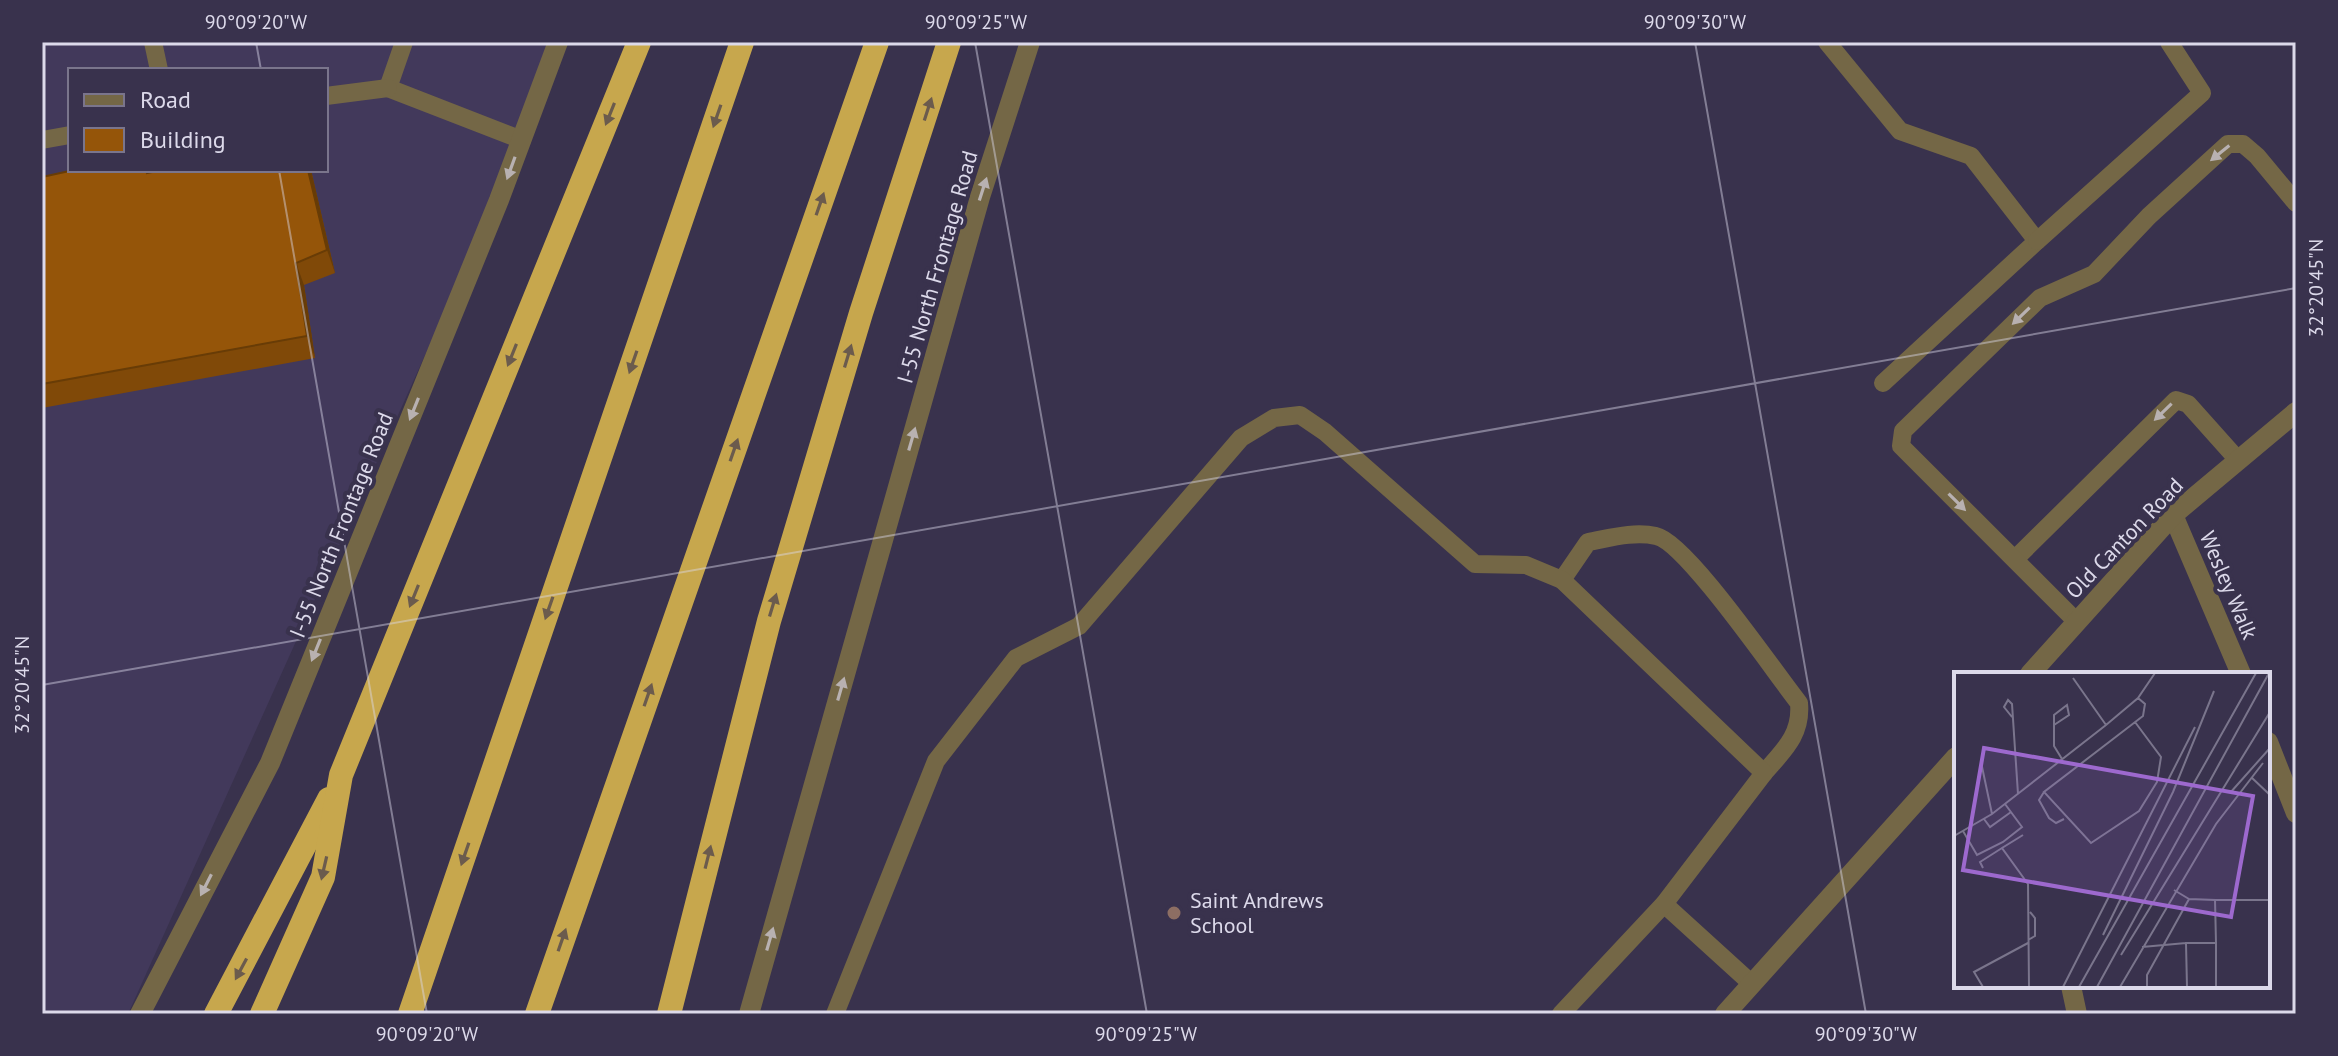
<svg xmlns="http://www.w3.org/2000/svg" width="2338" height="1056" font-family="'PT Sans',sans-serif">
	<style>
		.built { fill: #42395b; fill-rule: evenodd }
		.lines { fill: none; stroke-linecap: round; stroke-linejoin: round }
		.service { stroke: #746746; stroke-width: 18 }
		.minor { stroke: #746746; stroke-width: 20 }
		.tertiary { stroke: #746746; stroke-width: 20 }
		.motorway { stroke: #c7a74d; stroke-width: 24 }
		.wall { fill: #804908 }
		.shaded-wall { fill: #683c06 }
		.building { fill: #955509; stroke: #683c06; stroke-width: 2 }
		.oneway { fill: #6b5b4d }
		.oneway2 { fill: #b8b1b1 }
		.ticks { fill: none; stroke: #dcd9ea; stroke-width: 2; stroke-opacity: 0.45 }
		.education-dot { fill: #8d6e63; stroke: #39324d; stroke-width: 3 }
		.labels { text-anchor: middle; stroke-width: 8; stroke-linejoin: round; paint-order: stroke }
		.street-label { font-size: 22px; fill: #dcd9ea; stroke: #39324d }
		.poi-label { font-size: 22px; fill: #dcd9ea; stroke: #39324d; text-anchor: start }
		.inset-road { fill: none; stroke: #7a758c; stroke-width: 2 }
		.view { fill: #9d69ce; fill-opacity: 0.15; stroke: #9d69ce; stroke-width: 4 }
		.inset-edge { fill: none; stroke: #dcd9ea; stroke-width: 4 }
		.neatline { fill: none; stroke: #dcd9ea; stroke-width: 3 }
		.ticks-label { font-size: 20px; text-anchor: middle; fill: #dcd9ea }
	</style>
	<rect width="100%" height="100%" fill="#39324d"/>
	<!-- built -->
	<path class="built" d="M 42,42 L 558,42 L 522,140 L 128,1014 L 42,1014 ZM 70,70 L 326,70 L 326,170 L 70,170 Z"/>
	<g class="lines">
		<!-- service -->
		<g class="service">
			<path d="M 153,42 L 159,70"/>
			<path d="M 404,42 L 388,88 L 522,140"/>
			<path d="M 1827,42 L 1900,131 L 1971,156 L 2037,241 L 1883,383"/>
			<path d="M 326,96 L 388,88"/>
			<path d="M 42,140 L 70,135"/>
			<path d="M 2037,241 L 2202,93 L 2169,42"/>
			<path d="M 2015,559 L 2176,400 L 2188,404 L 2238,460"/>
			<path d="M 1562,580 L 1588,542 C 1610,538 1634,531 1656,536 C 1686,542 1775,673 1799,703 C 1802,735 1783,751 1764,773"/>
			<path d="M 2077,622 L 1901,446 L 1903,431 L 2040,298 L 2094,274 L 2149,216 L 2228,144 L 2243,144 L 2257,156 L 2296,203"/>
			<path d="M 1664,904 L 1752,984"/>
			<path d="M 835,1014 L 936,761 L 1016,658 L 1079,626 L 1241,438 L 1274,418 L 1300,415 L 1325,432 L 1475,564 L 1526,565 L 1562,580 L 1764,773 L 1664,904 L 1561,1014"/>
		</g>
		<!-- minor -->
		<g class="minor">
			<path d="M 2173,515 L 2241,674"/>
			<path d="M 2268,742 L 2296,813"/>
			<path d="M 2071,986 L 2077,1014"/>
		</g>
		<!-- tertiary -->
		<g class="tertiary">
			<path d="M 2030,674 L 2173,515 L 2296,412"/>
			<path d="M 140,1014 L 270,763 L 499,200 L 558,42"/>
			<path d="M 749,1014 L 980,197 L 1030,42"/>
			<path d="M 1725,1014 L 1956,757"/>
		</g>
		<!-- motorway -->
		<g class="motorway">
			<path d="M 216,1014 L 329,799"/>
			<path d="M 262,1014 L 323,877 L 341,775 L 639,42"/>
			<path d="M 410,1014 L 742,42"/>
			<path d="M 537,1014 L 877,42"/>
			<path d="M 669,1014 L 769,621 L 861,313 L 949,42"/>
		</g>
	</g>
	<!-- wall -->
	<path class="wall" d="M 311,170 L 335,273 L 304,285 L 315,358 L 42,408 L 42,177 Z"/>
	<!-- shaded-wall -->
	<g class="shaded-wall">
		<path d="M 308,170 L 311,170 L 335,273 L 327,250 Z"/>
		<path d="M 296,263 L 304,285 L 315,358 L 307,336 Z"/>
	</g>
	<!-- building -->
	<path class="building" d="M 74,170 L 146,170 L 147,173 L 162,170 L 308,170 L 327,250 L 296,263 L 307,336 L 42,384 L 42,177 Z"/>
	<!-- one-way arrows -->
	<defs><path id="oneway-solid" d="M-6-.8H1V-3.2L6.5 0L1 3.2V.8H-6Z" transform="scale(2)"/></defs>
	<g class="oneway">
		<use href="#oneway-solid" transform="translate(928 109) rotate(-72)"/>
		<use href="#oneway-solid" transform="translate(610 114) rotate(112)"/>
		<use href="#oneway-solid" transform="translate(717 116) rotate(109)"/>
		<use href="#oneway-solid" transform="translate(820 204) rotate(-71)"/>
		<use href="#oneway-solid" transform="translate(512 355) rotate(112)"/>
		<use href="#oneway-solid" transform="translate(848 356) rotate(-73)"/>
		<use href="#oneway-solid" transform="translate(633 362) rotate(109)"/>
		<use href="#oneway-solid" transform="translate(734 450) rotate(-71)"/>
		<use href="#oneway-solid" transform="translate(414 596) rotate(112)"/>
		<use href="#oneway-solid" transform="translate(773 605) rotate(-73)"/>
		<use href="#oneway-solid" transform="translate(549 608) rotate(109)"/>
		<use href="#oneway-solid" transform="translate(648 695) rotate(-71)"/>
		<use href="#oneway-solid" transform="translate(465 854) rotate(109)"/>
		<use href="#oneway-solid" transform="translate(708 857) rotate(-76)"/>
		<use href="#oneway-solid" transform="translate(324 868) rotate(103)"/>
		<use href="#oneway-solid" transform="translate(562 940) rotate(-71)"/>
		<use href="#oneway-solid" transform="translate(241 969) rotate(118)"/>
	</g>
	<g class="oneway2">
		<use href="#oneway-solid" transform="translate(2220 153) rotate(141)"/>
		<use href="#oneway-solid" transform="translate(511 168) rotate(110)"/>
		<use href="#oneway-solid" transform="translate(983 189) rotate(-72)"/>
		<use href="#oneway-solid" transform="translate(2021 316) rotate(136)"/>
		<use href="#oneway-solid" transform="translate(414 409) rotate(112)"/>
		<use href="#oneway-solid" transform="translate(2163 412) rotate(136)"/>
		<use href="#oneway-solid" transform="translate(912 439) rotate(-74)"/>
		<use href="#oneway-solid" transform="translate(1957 502) rotate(45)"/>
		<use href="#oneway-solid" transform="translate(316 650) rotate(112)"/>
		<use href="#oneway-solid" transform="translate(841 689) rotate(-74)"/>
		<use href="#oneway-solid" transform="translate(206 885) rotate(117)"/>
		<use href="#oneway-solid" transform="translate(770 939) rotate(-74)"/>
	</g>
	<!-- ticks -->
	<path class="ticks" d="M 256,42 L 261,70M 975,42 L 1147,1014M 1695,42 L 1866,1014M 279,170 L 427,1014M 42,685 L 2296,288"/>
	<!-- markers -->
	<circle class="education-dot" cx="1174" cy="913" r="8"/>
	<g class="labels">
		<!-- street labels -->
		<g class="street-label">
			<text transform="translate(937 267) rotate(-74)" y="8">I-55 North Frontage Road</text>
			<text transform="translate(341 525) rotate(-68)" y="8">I-55 North Frontage Road</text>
			<text transform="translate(2124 538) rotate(-46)" y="8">Old Canton Road</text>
			<text transform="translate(2229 585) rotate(67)" y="8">Wesley Walk</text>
		</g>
		<!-- poi labels -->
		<g class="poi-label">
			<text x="1190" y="908">Saint Andrews<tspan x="1190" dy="25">School</tspan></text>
		</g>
	</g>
	<!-- overview -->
	<g transform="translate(1954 672)">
		<rect width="316" height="316" fill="#39324d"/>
		<path class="inset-road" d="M 119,6 L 152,53M 58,45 L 50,35 L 54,28 L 58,32 L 64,122M 181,50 L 207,85 L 203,110 L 185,139 L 137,171 L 90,120 L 189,44 L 191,32 L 184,26M 100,53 L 115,43 L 113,33 L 100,43 L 100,74 L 108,87M 27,90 L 38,142M 297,105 L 316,123 L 316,160M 90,120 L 85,128 L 95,146 L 102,151 L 110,147M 276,121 L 316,76M 30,147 L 36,155 L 57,140M 9,159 L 23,183 L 49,170 L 68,155 L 51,132M 69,163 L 48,176 L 74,212 L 75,315M 0,164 L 38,142 L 152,53 L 184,26 L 201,1M 29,196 L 26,190 L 48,176M 235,227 L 261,228 L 262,271M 261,228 L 316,228M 149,263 L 219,120 L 260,19M 74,268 L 81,264 L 81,246 L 76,240M 188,275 L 232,271M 167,283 L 316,40M 29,315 L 20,300 L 74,271M 109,315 L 241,55M 125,315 L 302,1M 143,315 L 315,1M 166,315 L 262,152 L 309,91M 193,315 L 193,303 L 235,227 L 220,218M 233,315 L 232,271 L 262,271 L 262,315"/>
		<path class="view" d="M 30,76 L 299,124 L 277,245 L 9,198 Z"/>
		<rect width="316" height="316" class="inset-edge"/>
	</g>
	<!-- border -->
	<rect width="2338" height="1056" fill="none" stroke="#39324d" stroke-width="88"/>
	<!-- legend -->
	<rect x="68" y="68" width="260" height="104" fill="#39324d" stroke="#7a758c" stroke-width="2"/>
	<rect x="84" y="94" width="40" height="12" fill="#746746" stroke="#7a758c" stroke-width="2"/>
	<text x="140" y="108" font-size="24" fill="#dcd9ea">Road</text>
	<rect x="84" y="128" width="40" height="24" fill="#955509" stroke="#7a758c" stroke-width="2"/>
	<text x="140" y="148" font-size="24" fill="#dcd9ea">Building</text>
	<rect x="44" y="44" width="2250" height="968" class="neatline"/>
	<g class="ticks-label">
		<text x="256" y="29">90°09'20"W</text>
		<text x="976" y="29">90°09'25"W</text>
		<text x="1695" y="29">90°09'30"W</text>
		<text transform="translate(2316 288) rotate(-90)" y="7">32°20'45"N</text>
		<text transform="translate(22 685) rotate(-90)" y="7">32°20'45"N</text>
		<text x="427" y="1041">90°09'20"W</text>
		<text x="1146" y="1041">90°09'25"W</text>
		<text x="1866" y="1041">90°09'30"W</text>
	</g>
</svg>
